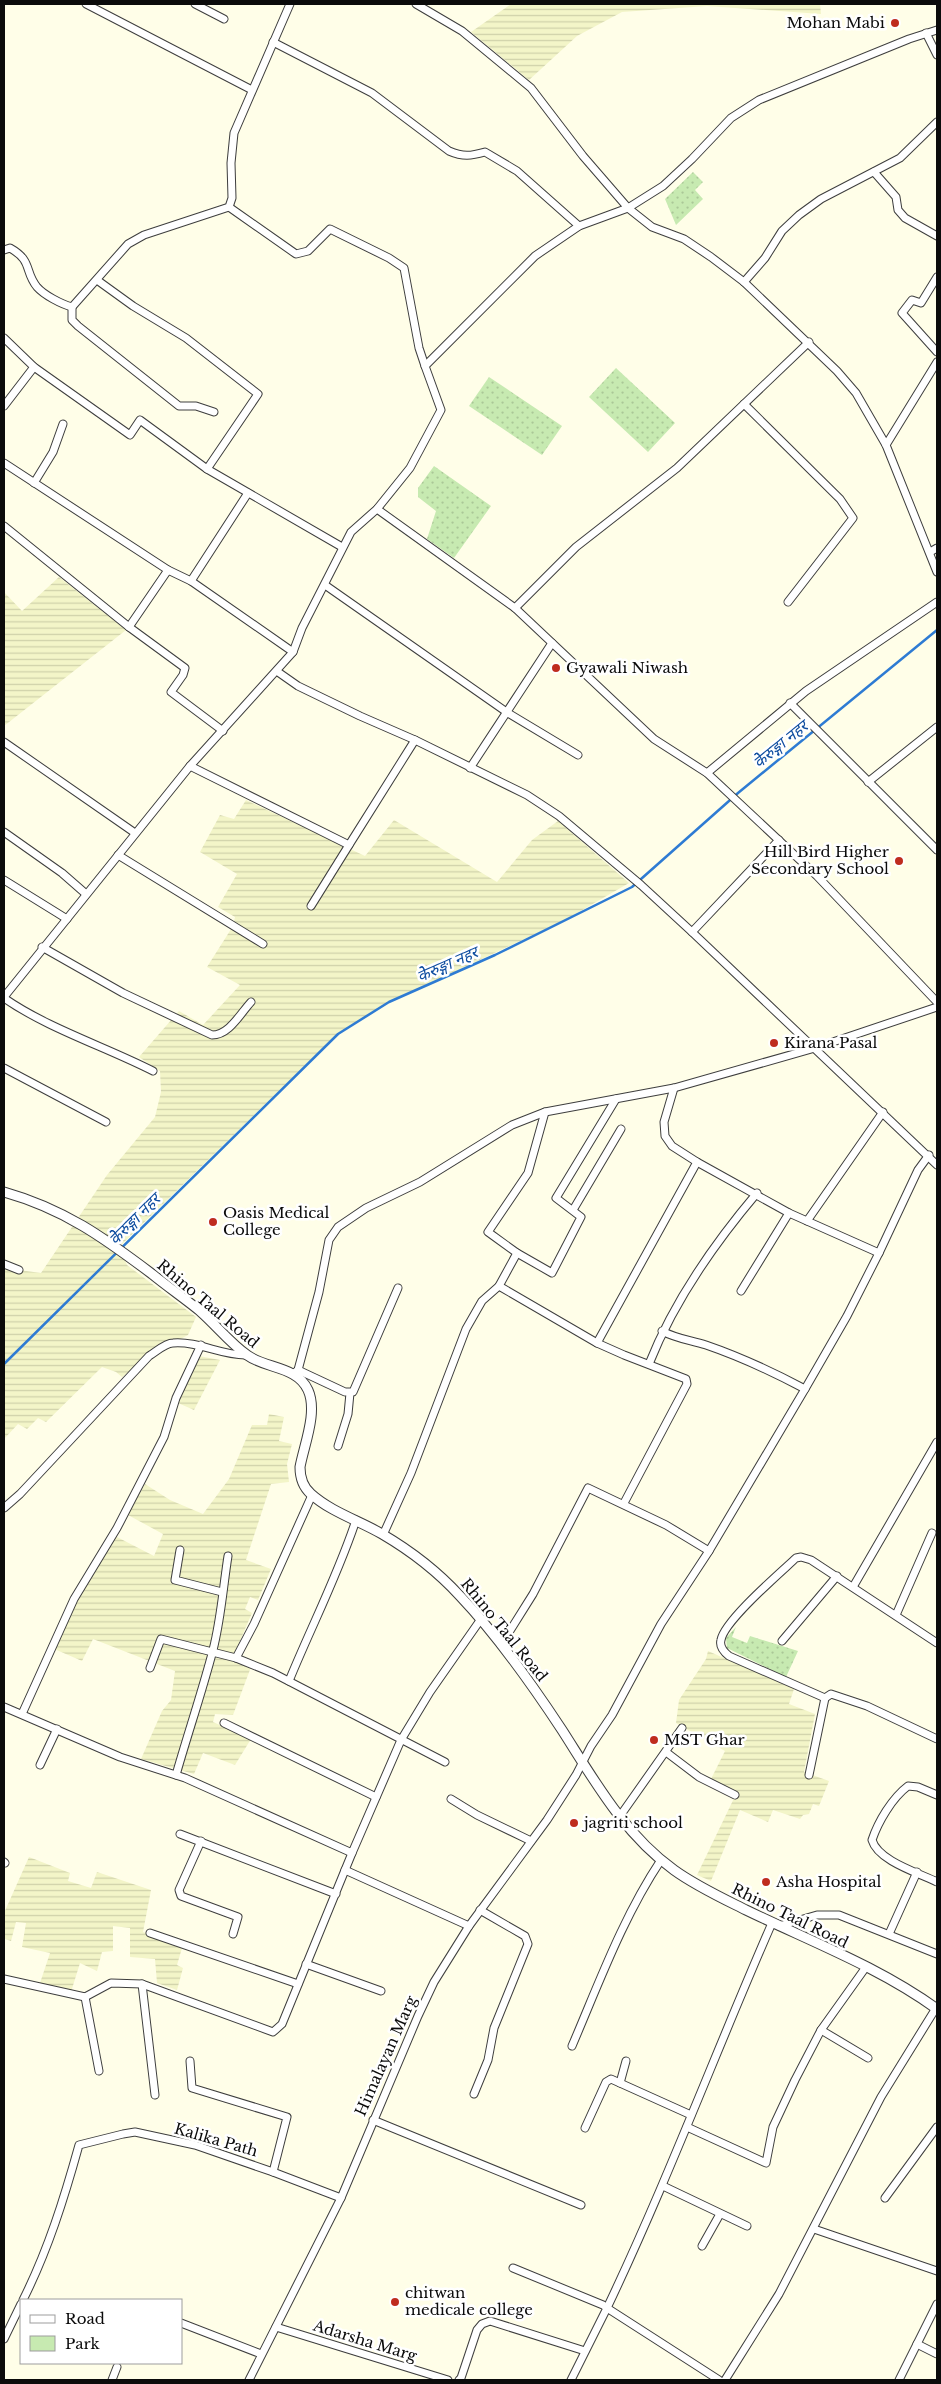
<svg xmlns="http://www.w3.org/2000/svg" width="941" height="2384" font-family="'Libre Baskerville','Noto Sans Devanagari',serif">
	<style>
		.farmland { fill: url(#farmland-rules) }
		.green { fill: url(#green-dots) }
		.lines { fill: none; stroke-linecap: round; stroke-linejoin: round }
		.stream { stroke: #2e7bd3; stroke-width: 2.5 }
		.minor-casing { stroke: #3e3e3e; stroke-width: 9 }
		.tertiary-casing { stroke: #3e3e3e; stroke-width: 11 }
		.minor { stroke: #fff; stroke-width: 7 }
		.tertiary { stroke: #fff; stroke-width: 9 }
		.poi-dot { fill: #bf2c1e; stroke: #fff; stroke-width: 2 }
		.labels { text-anchor: middle; stroke-width: 5; stroke-linejoin: round; paint-order: stroke }
		.poi-label { font-size: 15px; fill: #0b0b0b; stroke: #fff; text-anchor: start }
		.street-label { font-size: 15px; fill: #0b0b0b; stroke: #fff }
		.water-label { font-size: 16px; font-style: italic; fill: #104ea0; stroke: #fff }
	</style>
	<defs>
		<pattern id="farmland-rules" width="6" height="5" patternUnits="userSpaceOnUse" patternTransform="scale(1.25)"><rect width="6" height="5" fill="#f3f5c8"/><path d="M0 2.5h6" fill="none" stroke="#cfd1aa"/></pattern>
		<pattern id="green-dots" width="8" height="8" patternUnits="userSpaceOnUse" patternTransform="scale(1.25)"><rect width="8" height="8" fill="#c7eab1"/><path d="M2 2h.1M6 6h.1" fill="none" stroke="#aac797" stroke-width="1.8" stroke-linecap="round"/></pattern>
	</defs>
	<rect width="100%" height="100%" fill="#fffee8"/>
	<!-- farmland -->
	<g class="farmland">
		<path d="M 511,4 L 820,4 L 821,14 L 707,6 L 622,12 L 577,36 L 529,80 L 471,32 Z"/>
		<path d="M 59,577 L 126,630 L 4,726 L 4,592 L 22,611 Z"/>
		<path d="M 246,800 L 365,856 L 394,820 L 497,882 L 532,840 L 558,821 L 629,883 L 565,920 L 386,1004 L 337,1034 L 119,1247 L 127,1265 L 196,1317 L 188,1335 L 149,1356 L 122,1377 L 116,1372 L 102,1367 L 46,1422 L 38,1418 L 27,1429 L 18,1424 L 4,1439 L 4,1265 L 19,1270 L 41,1273 L 107,1175 L 155,1117 L 161,1092 L 160,1071 L 139,1057 L 179,1011 L 203,1025 L 240,985 L 207,967 L 233,926 L 235,917 L 218,907 L 237,874 L 200,852 L 220,815 L 234,819 Z"/>
		<path d="M 199,1356 L 220,1360 L 194,1410 L 178,1403 Z"/>
		<path d="M 269,1414 L 284,1417 L 279,1441 L 292,1444 L 287,1464 L 289,1482 L 271,1484 L 246,1560 L 271,1569 L 258,1600 L 250,1597 L 245,1609 L 252,1613 L 232,1659 L 251,1667 L 233,1715 L 215,1714 L 213,1722 L 251,1739 L 235,1765 L 203,1753 L 194,1774 L 141,1759 L 162,1711 L 171,1700 L 175,1671 L 93,1639 L 82,1661 L 52,1648 L 67,1614 L 115,1536 L 154,1556 L 163,1534 L 128,1515 L 145,1484 L 170,1500 L 203,1514 L 229,1479 L 252,1425 L 267,1425 Z"/>
		<path d="M 708,1651 L 794,1689 L 789,1704 L 815,1714 L 804,1772 L 829,1781 L 819,1806 L 813,1804 L 809,1814 L 803,1815 L 800,1819 L 773,1810 L 768,1822 L 740,1810 L 711,1881 L 697,1875 L 737,1792 L 711,1779 L 725,1751 L 676,1723 L 679,1700 L 706,1659 Z"/>
		<path d="M 29,1857 L 70,1873 L 68,1881 L 91,1888 L 97,1872 L 151,1890 L 143,1932 L 182,1948 L 177,1965 L 183,1968 L 177,1990 L 157,1983 L 155,1959 L 130,1957 L 130,1928 L 113,1926 L 113,1951 L 102,1952 L 97,1971 L 80,1963 L 71,1992 L 40,1983 L 50,1953 L 22,1947 L 26,1923 L 16,1922 L 11,1941 L 5,1939 L 4,1934 L 4,1913 Z"/>
	</g>
	<!-- green -->
	<g class="green">
		<path d="M 693,172 L 703,182 L 695,190 L 703,199 L 676,225 L 665,199 Z"/>
		<path d="M 616,368 L 675,423 L 648,452 L 589,397 Z"/>
		<path d="M 489,377 L 562,426 L 542,455 L 469,406 Z"/>
		<path d="M 434,466 L 491,506 L 454,558 L 427,539 L 436,511 L 418,497 L 418,488 Z"/>
		<path d="M 736,1627 L 732,1637 L 747,1643 L 750,1636 L 798,1651 L 786,1677 L 727,1648 L 726,1638 Z"/>
	</g>
	<g class="lines">
		<!-- stream -->
		<path class="stream" d="M 4,1364 L 338,1034 L 389,1002 L 495,955 L 632,887 L 738,793 L 937,630"/>
		<defs>
			<g id="minor">
				<path d="M 86,4 L 252,90"/>
				<path d="M 195,4 L 224,19"/>
				<path d="M 937,30 L 909,39 L 759,100 L 731,118 L 692,159 L 663,186 L 628,208 L 652,227 L 684,239 L 711,257 L 744,282 L 837,371 L 856,393 L 886,445 L 937,572"/>
				<path d="M 926,33 L 937,55"/>
				<path d="M 273,42 L 372,93 L 449,151 C 463,157 471,156 485,152 L 517,171 L 579,226"/>
				<path d="M 874,172 L 896,197 L 898,210 L 905,218 L 937,236"/>
				<path d="M 229,207 L 296,254 L 308,251 L 330,229 L 389,258 L 404,268 L 419,348 L 425,366"/>
				<path d="M 4,250 L 10,248 C 33,261 24,271 37,287 C 44,295 61,304 72,307 L 128,244 L 144,235 L 229,207 L 232,198 L 231,163 L 234,133 L 290,4"/>
				<path d="M 937,277 L 921,303 L 912,300 L 902,313 L 937,352"/>
				<path d="M 97,280 L 133,306 L 186,338 L 258,394 L 207,469"/>
				<path d="M 744,282 L 765,258 L 782,231 L 799,215 L 821,199 L 900,158 L 937,122"/>
				<path d="M 72,307 L 72,320 L 78,326 L 179,406 L 196,406 L 214,412"/>
				<path d="M 4,338 L 34,367 L 130,435 L 140,420 L 207,469 L 342,547"/>
				<path d="M 744,404 L 840,499 L 853,518 L 788,602"/>
				<path d="M 4,406 L 34,367"/>
				<path d="M 886,445 L 937,362"/>
				<path d="M 4,463 L 168,570"/>
				<path d="M 34,483 L 53,452 L 63,424"/>
				<path d="M 377,509 L 515,608 L 654,739 L 707,773 L 817,876 L 937,1002"/>
				<path d="M 4,526 L 129,627 L 185,668 L 183,675 L 171,692 L 223,731"/>
				<path d="M 930,552 L 937,548"/>
				<path d="M 191,581 L 248,493"/>
				<path d="M 325,585 L 508,713 L 578,755"/>
				<path d="M 515,608 L 576,547 L 677,468 L 809,342"/>
				<path d="M 129,627 L 168,570 L 191,581 L 293,652"/>
				<path d="M 278,672 L 298,686 L 360,716 L 415,740 L 527,795 L 559,816 L 641,885 L 692,932 L 937,1165"/>
				<path d="M 790,703 L 937,850"/>
				<path d="M 4,742 L 135,833"/>
				<path d="M 190,766 L 349,845 L 415,740"/>
				<path d="M 470,768 L 552,643"/>
				<path d="M 707,773 L 806,691 L 937,602"/>
				<path d="M 868,782 L 937,727"/>
				<path d="M 4,832 L 62,873 L 86,894"/>
				<path d="M 118,855 L 263,944"/>
				<path d="M 4,880 L 67,919"/>
				<path d="M 311,906 L 349,845"/>
				<path d="M 692,932 L 779,840"/>
				<path d="M 42,947 L 123,993 L 212,1035 C 229,1035 240,1014 251,1002"/>
				<path d="M 4,997 L 190,766 L 293,652 L 302,628 L 351,532 L 377,509 L 410,468 L 441,410 L 425,366 L 535,256 L 579,226 L 628,208 L 583,156 L 531,88 L 462,31 L 416,4"/>
				<path d="M 4,998 C 47,1028 106,1047 153,1071"/>
				<path d="M 4,1068 L 106,1122"/>
				<path d="M 674,1088 L 664,1122 L 665,1136 L 672,1146 L 697,1162 L 789,1213 L 879,1253 L 918,1170 L 929,1155"/>
				<path d="M 573,1210 L 621,1129"/>
				<path d="M 807,1221 L 883,1112"/>
				<path d="M 517,1253 L 552,1273 L 581,1217 L 556,1198 L 616,1099"/>
				<path d="M 4,1264 L 19,1270"/>
				<path d="M 499,1286 L 517,1253 L 488,1232 L 528,1173 L 545,1112"/>
				<path d="M 741,1291 L 789,1213"/>
				<path d="M 662,1331 C 677,1339 690,1340 706,1345 C 741,1357 773,1372 805,1389"/>
				<path d="M 597,1343 L 697,1162"/>
				<path d="M 649,1364 C 674,1301 713,1245 757,1193"/>
				<path d="M 298,1370 L 345,1392 L 353,1392 L 398,1288"/>
				<path d="M 293,1374 L 298,1370 L 319,1292 L 329,1240 L 338,1227 L 366,1208 L 420,1182 L 512,1125 L 545,1112 L 674,1088 L 815,1048 L 937,1007"/>
				<path d="M 338,1446 L 348,1414 L 350,1393"/>
				<path d="M 4,1508 L 20,1494 L 149,1356 C 156,1352 165,1343 173,1343 C 199,1341 222,1356 247,1355"/>
				<path d="M 383,1535 L 411,1473 L 466,1329 L 482,1301 L 499,1286 L 597,1343 L 624,1355 L 686,1379 L 687,1384 L 624,1503"/>
				<path d="M 180,1550 L 175,1580 L 222,1592"/>
				<path d="M 853,1587 L 937,1442"/>
				<path d="M 896,1615 L 932,1533"/>
				<path d="M 782,1641 L 837,1576"/>
				<path d="M 937,1643 L 811,1560 L 801,1557 L 796,1558 C 780,1573 724,1621 721,1640 C 719,1647 724,1652 729,1656 L 825,1698 L 831,1694 L 867,1706 L 937,1739"/>
				<path d="M 501,1645 L 533,1594 L 588,1488 L 666,1525 L 709,1551"/>
				<path d="M 236,1658 L 254,1624 L 312,1495"/>
				<path d="M 150,1668 L 161,1639 L 236,1658 L 273,1673 L 445,1762"/>
				<path d="M 289,1681 C 311,1627 338,1575 356,1520"/>
				<path d="M 4,1707 L 120,1757 L 185,1778 L 352,1853 L 401,1740 L 430,1692 L 481,1619"/>
				<path d="M 22,1714 L 74,1599 L 117,1528 L 164,1437 L 176,1398 L 201,1345"/>
				<path d="M 224,1723 L 376,1797"/>
				<path d="M 666,1752 L 699,1777 L 735,1795"/>
				<path d="M 40,1765 L 57,1729"/>
				<path d="M 176,1775 C 188,1733 202,1692 213,1650 C 221,1619 223,1588 228,1556"/>
				<path d="M 809,1775 L 825,1698"/>
				<path d="M 937,1795 L 918,1787 L 908,1786 C 892,1798 878,1822 872,1840 C 878,1861 919,1873 937,1882"/>
				<path d="M 451,1799 L 477,1815 L 531,1841"/>
				<path d="M 620,1816 L 682,1728"/>
				<path d="M 180,1834 L 336,1894"/>
				<path d="M 201,1841 L 179,1890 L 181,1896 L 238,1917 L 233,1934"/>
				<path d="M 4,1862 L 5,1863"/>
				<path d="M 345,1870 L 469,1926"/>
				<path d="M 779,1926 L 817,1915 L 839,1915 L 937,1954"/>
				<path d="M 150,1933 L 298,1984"/>
				<path d="M 889,1934 L 917,1872"/>
				<path d="M 306,1964 L 381,1991"/>
				<path d="M 4,1979 L 85,1997 L 111,1983 L 142,1984 L 273,2032 L 282,2024 L 352,1853"/>
				<path d="M 142,1984 L 155,2095"/>
				<path d="M 85,1997 L 99,2071"/>
				<path d="M 821,2030 L 868,2058"/>
				<path d="M 572,2046 C 599,1983 623,1917 661,1860"/>
				<path d="M 190,2061 L 192,2088 L 287,2117 L 273,2172"/>
				<path d="M 620,2083 L 626,2061"/>
				<path d="M 474,2094 L 488,2060 L 494,2028 L 528,1944 L 525,1936 L 480,1910"/>
				<path d="M 373,2120 L 581,2205"/>
				<path d="M 687,2127 L 766,2163 L 773,2127 L 795,2080 L 821,2030 L 866,1967"/>
				<path d="M 585,2128 L 606,2082 L 611,2079 L 691,2115"/>
				<path d="M 663,2186 L 747,2226"/>
				<path d="M 885,2198 L 937,2127"/>
				<path d="M 814,2229 L 937,2271"/>
				<path d="M 702,2246 L 720,2214"/>
				<path d="M 513,2268 L 603,2305 L 607,2308 L 571,2380"/>
				<path d="M 23,2300 C 48,2250 64,2199 79,2145 L 123,2134 L 135,2132 L 195,2145 L 273,2172 L 341,2198"/>
				<path d="M 181,2323 L 261,2354"/>
				<path d="M 276,2327 L 448,2380"/>
				<path d="M 4,2339 L 21,2304"/>
				<path d="M 917,2344 L 937,2354"/>
				<path d="M 112,2380 L 117,2367"/>
				<path d="M 249,2380 L 341,2198 L 418,2016 L 434,1982 L 469,1926 L 547,1820 L 576,1775 L 591,1746 L 612,1715 L 661,1624 L 709,1551 L 805,1389 L 847,1316 L 879,1253"/>
				<path d="M 459,2380 L 461,2378 L 477,2330 L 482,2324 L 490,2321 L 585,2351"/>
				<path d="M 719,2380 L 607,2308 C 667,2182 716,2051 772,1923"/>
				<path d="M 725,2380 L 779,2294 L 881,2097 L 936,2008"/>
				<path d="M 899,2380 L 937,2304"/>
			</g>
			<path id="tertiary" d="M 4,1192 C 64,1209 103,1237 152,1274 C 168,1287 184,1298 200,1311 C 216,1325 230,1343 247,1355 C 266,1369 297,1366 308,1390 C 318,1412 304,1445 300,1467 C 300,1478 303,1487 311,1494 C 331,1512 360,1521 382,1534 C 411,1551 438,1572 460,1596 C 498,1636 531,1683 562,1730 C 594,1780 624,1834 674,1870 C 696,1886 722,1898 746,1910 C 810,1941 879,1967 937,2009"/>
		</defs>
		<!-- minor casing -->
		<use href="#minor" class="minor-casing"/>
		<!-- tertiary casing -->
		<use href="#tertiary" class="tertiary-casing"/>
		<!-- minor -->
		<use href="#minor" class="minor"/>
		<!-- tertiary -->
		<use href="#tertiary" class="tertiary"/>
	</g>
	<!-- markers -->
	<g class="poi-dot">
		<circle cx="895" cy="23" r="5"/>
		<circle cx="556" cy="668" r="5"/>
		<circle cx="899" cy="861" r="5"/>
		<circle cx="774" cy="1043" r="5"/>
		<circle cx="213" cy="1222" r="5"/>
		<circle cx="654" cy="1740" r="5"/>
		<circle cx="574" cy="1823" r="5"/>
		<circle cx="766" cy="1882" r="5"/>
		<circle cx="395" cy="2302" r="5"/>
	</g>
	<g class="labels">
		<!-- poi labels -->
		<g class="poi-label">
			<text x="885" y="28" text-anchor="end">Mohan Mabi</text>
			<text x="566" y="673">Gyawali Niwash</text>
			<text x="889" y="857" text-anchor="end">Hill Bird Higher<tspan x="889" dy="17">Secondary School</tspan></text>
			<text x="784" y="1048">Kirana Pasal</text>
			<text x="223" y="1218">Oasis Medical<tspan x="223" dy="17">College</tspan></text>
			<text x="664" y="1745">MST Ghar</text>
			<text x="584" y="1828">jagriti school</text>
			<text x="776" y="1887">Asha Hospital</text>
			<text x="405" y="2298">chitwan<tspan x="405" dy="17">medicale college</tspan></text>
		</g>
		<!-- street labels -->
		<g class="street-label">
			<text transform="translate(208 1304) rotate(40)" y="5">Rhino Taal Road</text>
			<text transform="translate(504 1630) rotate(51)" y="5">Rhino Taal Road</text>
			<text transform="translate(790 1916) rotate(26)" y="5">Rhino Taal Road</text>
			<text transform="translate(386 2056) rotate(-66)" y="5">Himalayan Marg</text>
			<text transform="translate(216 2140) rotate(16)" y="5">Kalika Path</text>
			<text transform="translate(365 2341) rotate(17)" y="5">Adarsha Marg</text>
		</g>
		<!-- water labels -->
		<g class="water-label">
			<text transform="translate(780 744) rotate(-39)" y="6">केेरुङ्गा नहर</text>
			<text transform="translate(447 964) rotate(-24)" y="6">केेरुङ्गा नहर</text>
			<text transform="translate(134 1219) rotate(-45)" y="6">केेरुङ्गा नहर</text>
		</g>
	</g>
	<!-- border -->
	<rect width="941" height="2384" fill="none" stroke="#0b0b0b" stroke-width="10"/>
	<!-- legend -->
	<rect x="20" y="2299" width="162" height="65" fill="#ffffff" stroke="#9d9d9d"/>
	<rect x="30" y="2315" width="25" height="8" fill="#ffffff" stroke="#9d9d9d"/>
	<text x="65" y="2324" font-size="15" fill="#0b0b0b">Road</text>
	<rect x="30" y="2336" width="25" height="15" fill="#c7eab1" stroke="#9d9d9d"/>
	<text x="65" y="2349" font-size="15" fill="#0b0b0b">Park</text>
</svg>
